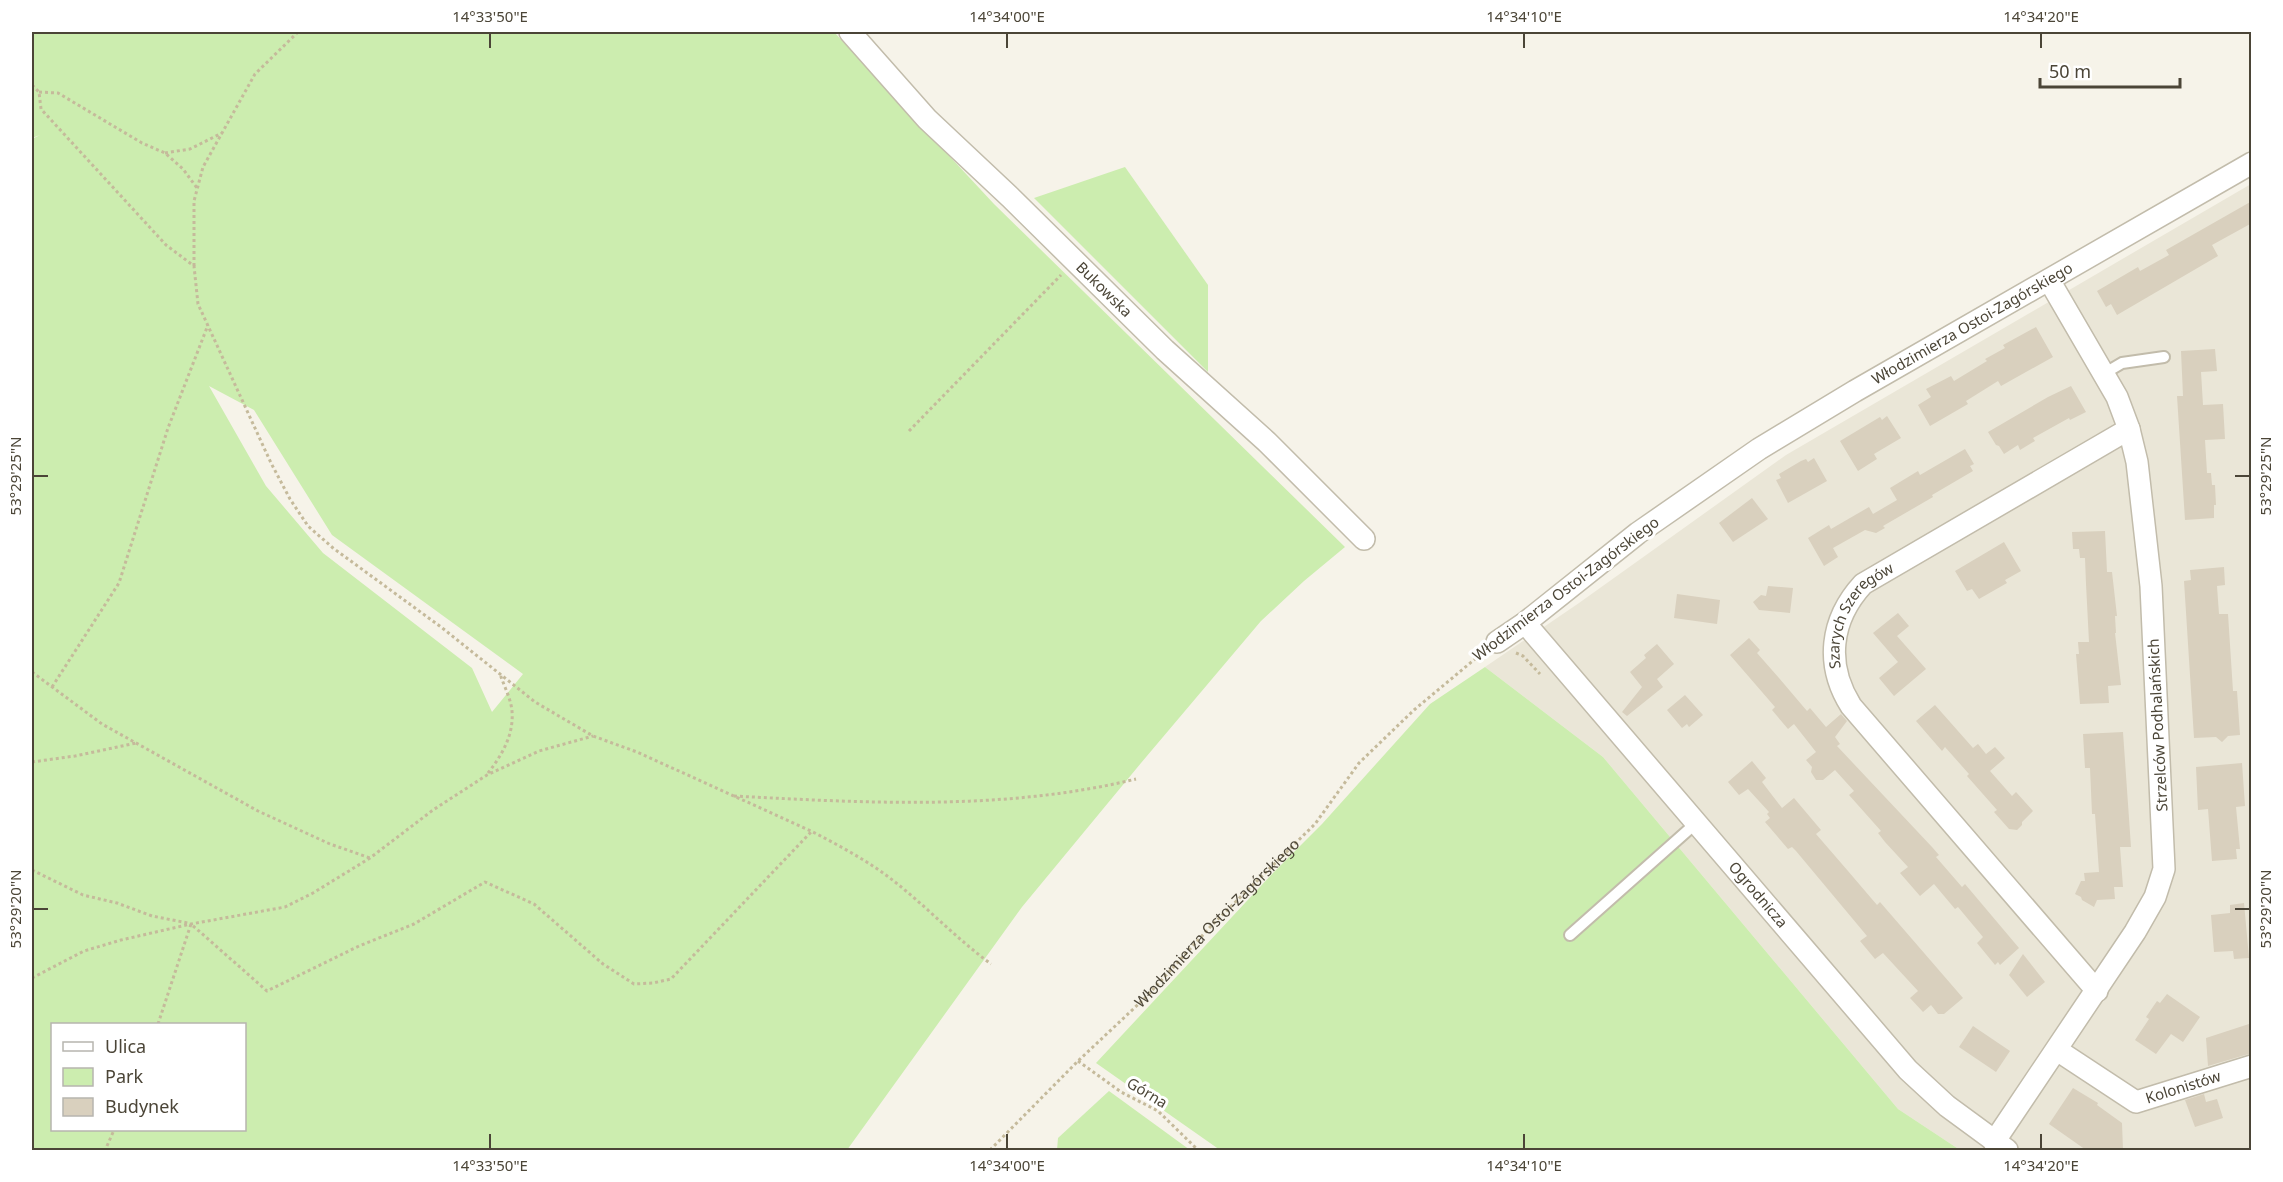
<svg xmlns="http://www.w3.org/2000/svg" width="2283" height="1182" font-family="'Noto Sans',sans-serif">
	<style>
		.residential { fill: #eae6d7 }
		.green { fill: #ccedaf; fill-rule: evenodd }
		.building { fill: #d9d0be }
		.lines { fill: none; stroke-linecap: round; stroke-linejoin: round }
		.service-casing { stroke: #c2bcab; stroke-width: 14 }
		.minor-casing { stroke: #c2bcab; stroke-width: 24 }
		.path { stroke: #c5ba9b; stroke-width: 3; stroke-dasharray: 3 3; stroke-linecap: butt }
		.service { stroke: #fff; stroke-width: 10 }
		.minor { stroke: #fff; stroke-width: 21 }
		.ticks { fill: none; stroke: #4b4537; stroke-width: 2 }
		.labels { text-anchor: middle; stroke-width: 6; stroke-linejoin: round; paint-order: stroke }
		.street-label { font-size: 15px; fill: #4b4537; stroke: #fff }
		.neatline { fill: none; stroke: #4b4537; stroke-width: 2 }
		.ticks-label { font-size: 15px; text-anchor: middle; fill: #4b4537 }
	</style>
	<rect width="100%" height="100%" fill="#f6f3e9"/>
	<!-- residential -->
	<path class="residential" d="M 2251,184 L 2251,1150 L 1960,1150 L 1898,1109 L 1603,757 L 1485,667 L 1579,603 L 1786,455 Z"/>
	<!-- green -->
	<g class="green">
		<path d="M 32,32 L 834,32 L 994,204 L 1345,547 L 1304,581 L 1261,621 L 1141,763 L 1022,907 L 847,1150 L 32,1150 L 32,139 L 40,135 L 32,138 ZM 209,386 L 254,410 L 332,535 L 523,674 L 492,712 L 472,668 L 323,553 L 266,486 ZM 52,1024 L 244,1024 L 244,1130 L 52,1130 Z"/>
		<path d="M 1125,167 L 1208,285 L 1208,372 L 1034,198 Z"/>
		<path d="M 1485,667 L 1603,757 L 1898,1109 L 1960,1150 L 1220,1150 L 1096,1063 L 1273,873 L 1322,824 L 1430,704 Z"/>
		<path d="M 1109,1091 L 1190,1150 L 1057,1150 L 1058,1138 Z"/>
	</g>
	<!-- building -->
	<g class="building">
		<path d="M 2252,201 L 2252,223 L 2212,245 L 2218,256 L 2117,315 L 2111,304 L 2106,307 L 2097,291 L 2138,267 L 2140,271 L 2169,255 L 2166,250 Z"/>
		<path d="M 2036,327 L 2053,357 L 2001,386 L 1998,381 L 1966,401 L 1968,404 L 1930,426 L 1918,405 L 1931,397 L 1926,389 L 1951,376 L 1954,381 L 1987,361 L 1985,359 L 2005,348 L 2003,345 Z"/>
		<path d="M 2215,349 L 2217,371 L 2201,372 L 2203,405 L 2223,404 L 2225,439 L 2205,440 L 2207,473 L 2211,473 L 2212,485 L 2215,485 L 2216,505 L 2214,505 L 2214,518 L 2185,520 L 2177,396 L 2183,396 L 2181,351 Z"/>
		<path d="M 2071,386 L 2086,412 L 2070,420 L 2069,418 L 2033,438 L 2035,441 L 2020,450 L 2018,445 L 2004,454 L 1999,446 L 1996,445 L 1988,432 L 2048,397 Z"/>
		<path d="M 1887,416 L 1901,438 L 1874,454 L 1877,459 L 1858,471 L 1840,441 L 1880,417 L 1882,420 Z"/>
		<path d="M 1965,449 L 1974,464 L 1970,466 L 1973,471 L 1932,495 L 1933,497 L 1883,526 L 1885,528 L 1876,533 L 1865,530 L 1833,548 L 1838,557 L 1824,566 L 1808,538 L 1829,525 L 1831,529 L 1869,507 L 1873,514 L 1897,500 L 1890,488 L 1918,471 L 1920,475 Z"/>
		<path d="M 1814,458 L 1827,481 L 1788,503 L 1776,480 L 1781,478 L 1779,474 L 1801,461 L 1806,459 L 1808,462 Z"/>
		<path d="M 1752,498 L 1768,519 L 1733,542 L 1719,523 Z"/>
		<path d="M 2105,531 L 2107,572 L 2112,572 L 2117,616 L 2115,616 L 2116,633 L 2115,633 L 2121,685 L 2108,686 L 2109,703 L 2080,704 L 2076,654 L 2079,654 L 2078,642 L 2089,642 L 2086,584 L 2085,558 L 2080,558 L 2079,549 L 2073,549 L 2072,532 Z"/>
		<path d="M 2004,542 L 2021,571 L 2005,580 L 2007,583 L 1979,599 L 1972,589 L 1967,591 L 1955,571 Z"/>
		<path d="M 2224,567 L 2225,585 L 2217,586 L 2219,614 L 2228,614 L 2233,691 L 2237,691 L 2240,735 L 2228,736 L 2222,742 L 2216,737 L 2194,738 L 2184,581 L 2191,580 L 2190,570 Z"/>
		<path d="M 1768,586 L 1793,588 L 1790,613 L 1759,610 L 1753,602 L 1761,595 L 1766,596 Z"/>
		<path d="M 1677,594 L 1720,600 L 1717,624 L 1674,618 Z"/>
		<path d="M 1898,613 L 1909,626 L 1897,636 L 1926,669 L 1894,696 L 1879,678 L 1898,662 L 1873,633 Z"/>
		<path d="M 1749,638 L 1760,650 L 1757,653 L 1779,678 L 1807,711 L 1810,708 L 1826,727 L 1841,714 L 1847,721 L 1835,737 L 1840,744 L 1837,746 L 1932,847 L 1939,855 L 1936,857 L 1962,887 L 1965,884 L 2019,948 L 2000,965 L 1998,962 L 1995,965 L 1977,943 L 1983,937 L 1958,907 L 1955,909 L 1934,884 L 1920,896 L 1900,873 L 1908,867 L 1885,842 L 1878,833 L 1881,831 L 1849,795 L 1854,791 L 1835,770 L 1823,780 L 1816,780 L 1811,772 L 1812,767 L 1806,760 L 1816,752 L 1794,724 L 1788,729 L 1772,710 L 1775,707 L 1730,655 Z"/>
		<path d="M 1657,644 L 1674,664 L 1657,679 L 1663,687 L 1627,716 L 1622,712 L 1642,687 L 1630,672 L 1646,658 L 1644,655 Z"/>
		<path d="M 1685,695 L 1703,715 L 1689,727 L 1687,724 L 1682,728 L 1667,710 Z"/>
		<path d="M 1935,705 L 1973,748 L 1978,744 L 1986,754 L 1995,747 L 2005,758 L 1990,771 L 2012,796 L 2016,792 L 2033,811 L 2022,822 L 2022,825 L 2017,830 L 2009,829 L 1994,812 L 1997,810 L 1967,776 L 1969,774 L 1945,747 L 1942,751 L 1916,721 Z"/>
		<path d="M 2123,732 L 2131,847 L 2120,847 L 2123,887 L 2114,887 L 2115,899 L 2097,900 L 2094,907 L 2082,900 L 2081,897 L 2075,894 L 2081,881 L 2085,881 L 2084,873 L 2099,872 L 2095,814 L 2092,814 L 2090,768 L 2085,768 L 2083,734 Z"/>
		<path d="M 1752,761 L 1766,778 L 1762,782 L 1782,808 L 1794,798 L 1821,830 L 1816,834 L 1848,871 L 1877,905 L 1880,902 L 1963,998 L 1944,1014 L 1938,1014 L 1931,1005 L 1923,1012 L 1910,998 L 1918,991 L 1883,953 L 1875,959 L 1860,941 L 1867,936 L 1796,851 L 1792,847 L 1788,849 L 1765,822 L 1770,818 L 1767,814 L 1769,812 L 1748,789 L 1739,795 L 1728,782 Z"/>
		<path d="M 2242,763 L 2245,806 L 2236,807 L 2240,849 L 2236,849 L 2237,859 L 2212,861 L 2208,809 L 2198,810 L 2196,767 Z"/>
		<path d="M 2244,903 L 2249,958 L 2234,959 L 2233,951 L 2214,952 L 2211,915 L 2230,913 L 2230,905 Z"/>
		<path d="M 2023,954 L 2045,982 L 2027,997 L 2009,975 Z"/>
		<path d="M 2167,994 L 2200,1017 L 2183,1042 L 2171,1034 L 2156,1054 L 2135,1040 L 2149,1019 L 2146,1017 L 2157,1001 L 2160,1003 Z"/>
		<path d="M 2252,1023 L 2252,1053 L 2208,1066 L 2206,1038 Z"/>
		<path d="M 1973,1026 L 2010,1051 L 1996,1072 L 1959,1047 Z"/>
		<path d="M 2073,1088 L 2098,1103 L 2097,1105 L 2122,1123 L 2123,1150 L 2086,1150 L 2049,1124 Z"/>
		<path d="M 2204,1094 L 2206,1102 L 2217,1099 L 2223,1118 L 2195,1127 L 2185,1100 Z"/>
	</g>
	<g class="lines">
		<defs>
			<g id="service">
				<path d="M 2105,373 L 2122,363 L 2164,357"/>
				<path d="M 1570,935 L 1695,824"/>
			</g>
			<g id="minor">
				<path id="s2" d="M 850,32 L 927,119 L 1010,197 L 1165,350 L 1267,442 L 1364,539"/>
				<path id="s3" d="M 1525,623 L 1908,1070 L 1947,1106 L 2007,1150"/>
				<path id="s4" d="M 1497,642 L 1525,623 L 1638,533 L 1759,449 L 1855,391 L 2252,163"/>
				<path id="s5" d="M 2097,991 L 1851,706 C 1825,665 1830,620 1863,584 L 2129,429"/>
				<path id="s6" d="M 2057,1050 L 2136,1102 L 2252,1066"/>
				<path d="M 1994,1142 L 2135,932 L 2155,897 L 2164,869 L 2151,586 L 2137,462 L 2129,429 L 2117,397 L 2049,280"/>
			</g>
		</defs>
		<!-- service casing -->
		<use href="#service" class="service-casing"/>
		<!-- minor casing -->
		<use href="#minor" class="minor-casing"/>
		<!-- path -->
		<g class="path">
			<path d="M 32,85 L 39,92 L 41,109 L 166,245 L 194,266 L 198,304 L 271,463 L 290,499 L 308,526 L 333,548 L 441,627 L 535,702 L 593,736 L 637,752 L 811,831 C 840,846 870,862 895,882 C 928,908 957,939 991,964"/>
			<path d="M 39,92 L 58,93 L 142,143 L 165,153 L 183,169 L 197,188"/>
			<path d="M 165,153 L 190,149 L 222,133"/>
			<path d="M 194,266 L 194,201 L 203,167 L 255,74 L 298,32"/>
			<path d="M 909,431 L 1061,275"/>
			<path d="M 1516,653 L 1523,656 L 1540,674"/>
			<path d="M 32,672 L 102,724 L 258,811 L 330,844 L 370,858"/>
			<path d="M 52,687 L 119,583 L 168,428 L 208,325"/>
			<path d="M 32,762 L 75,756 L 136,743"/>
			<path d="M 488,773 C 502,755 514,735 512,711 C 511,699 504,686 500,674"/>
			<path d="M 734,796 C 867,803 1005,811 1136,779"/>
			<path d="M 32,870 L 83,895 L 117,903 L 152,916 L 188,923"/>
			<path d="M 32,978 L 84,951 L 121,940 L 191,924 L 285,907 L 313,893 L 370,858 L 433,810 L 487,775 L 539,751 L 593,736"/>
			<path d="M 158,1024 L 191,924 L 267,991 L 359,946 L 414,924 L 485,882 L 534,904 L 603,964 L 634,984 L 653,983 L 671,979 L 811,832"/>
			<path d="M 1078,1061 L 1121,1092 L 1158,1111 L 1198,1150"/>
			<path d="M 107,1146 L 114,1130"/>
			<path id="s1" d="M 990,1150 L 1078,1061 L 1146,997 L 1212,925 L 1315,824 L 1359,763 L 1414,710 L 1481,654"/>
		</g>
		<!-- service -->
		<use href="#service" class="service"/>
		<!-- minor -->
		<use href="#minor" class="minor"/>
	</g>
	<!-- ticks -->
	<path class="ticks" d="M 490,33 L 490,48M 1007,33 L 1007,48M 1524,33 L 1524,48M 2041,33 L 2041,48M 33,476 L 48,476M 2235,476 L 2250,476M 33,909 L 48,909M 2235,909 L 2250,909M 490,1134 L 490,1149M 1007,1134 L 1007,1149M 1524,1134 L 1524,1149M 2041,1134 L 2041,1149"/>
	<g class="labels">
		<!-- street labels -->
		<g class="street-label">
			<text dy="5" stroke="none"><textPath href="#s2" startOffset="362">Bukowska</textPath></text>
			<text dy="5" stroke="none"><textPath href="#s4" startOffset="573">Włodzimierza Ostoi-Zagórskiego</textPath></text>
			<text transform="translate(1566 589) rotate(-37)" y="5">Włodzimierza Ostoi-Zagórskiego</text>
			<text dy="5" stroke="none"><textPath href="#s5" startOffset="480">Szarych Szeregów</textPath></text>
			<text transform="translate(2158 725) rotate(-93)" y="5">Strzelców Podhalańskich</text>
			<text dy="5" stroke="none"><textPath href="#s3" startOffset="358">Ogrodnicza</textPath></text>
			<text dy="5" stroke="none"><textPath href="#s1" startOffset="321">Włodzimierza Ostoi-Zagórskiego</textPath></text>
			<text dy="5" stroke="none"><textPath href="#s6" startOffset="144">Kolonistów</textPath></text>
			<text transform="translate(1147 1093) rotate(31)" y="5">Górna</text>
		</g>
	</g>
	<!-- border -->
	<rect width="2283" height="1182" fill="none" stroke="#ffffff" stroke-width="66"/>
	<!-- legend -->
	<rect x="51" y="1023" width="195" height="108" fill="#ffffff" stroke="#b7b5af" stroke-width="1.5"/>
	<rect x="63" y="1042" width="30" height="9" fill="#ffffff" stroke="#b7b5af" stroke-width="1.5"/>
	<text x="105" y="1053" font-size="18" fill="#4b4537">Ulica</text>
	<rect x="63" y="1068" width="30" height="18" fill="#ccedaf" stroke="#b7b5af" stroke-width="1.5"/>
	<text x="105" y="1083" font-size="18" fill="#4b4537">Park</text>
	<rect x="63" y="1098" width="30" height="18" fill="#d9d0be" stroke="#b7b5af" stroke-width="1.5"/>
	<text x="105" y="1113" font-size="18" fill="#4b4537">Budynek</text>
	<!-- scale -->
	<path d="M2040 78v9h140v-9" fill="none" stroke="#4b4537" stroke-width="3"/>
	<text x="2049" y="78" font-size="18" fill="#4b4537" stroke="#ffffff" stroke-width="4.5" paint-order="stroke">50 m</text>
	<rect x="33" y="33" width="2217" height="1116" class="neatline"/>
	<g class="ticks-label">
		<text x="490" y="22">14°33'50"E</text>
		<text x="1007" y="22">14°34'00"E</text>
		<text x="1524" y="22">14°34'10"E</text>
		<text x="2041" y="22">14°34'20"E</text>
		<text transform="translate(16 476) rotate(-90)" y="5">53°29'25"N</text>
		<text transform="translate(2266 476) rotate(-90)" y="5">53°29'25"N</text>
		<text transform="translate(16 909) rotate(-90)" y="5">53°29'20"N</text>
		<text transform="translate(2266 909) rotate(-90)" y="5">53°29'20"N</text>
		<text x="490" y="1171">14°33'50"E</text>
		<text x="1007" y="1171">14°34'00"E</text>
		<text x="1524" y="1171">14°34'10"E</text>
		<text x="2041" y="1171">14°34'20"E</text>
	</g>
</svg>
